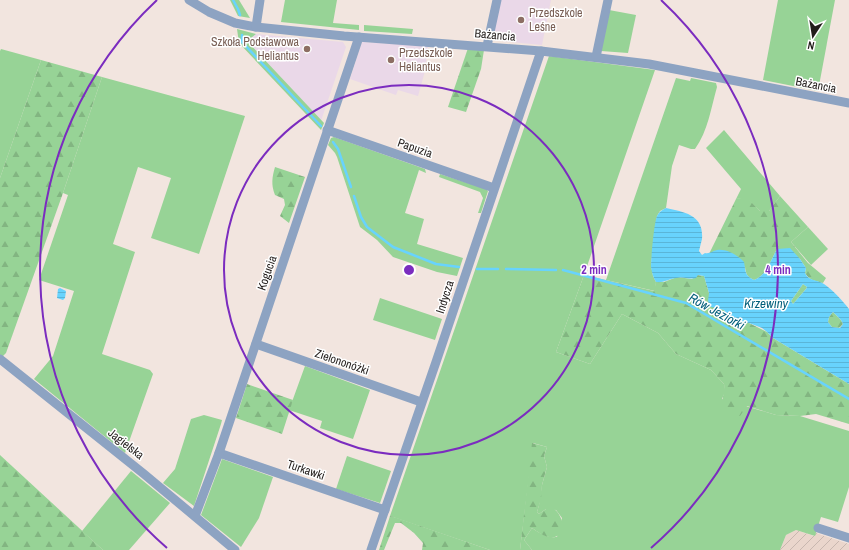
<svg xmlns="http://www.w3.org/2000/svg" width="849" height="550" font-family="'Archivo Narrow',sans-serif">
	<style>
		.industrial { fill: url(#industrial-furrows) }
		.education { fill: #ead8e8 }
		.green { fill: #97d396 }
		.forest { fill: url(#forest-firs) }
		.water { fill: url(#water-rules); fill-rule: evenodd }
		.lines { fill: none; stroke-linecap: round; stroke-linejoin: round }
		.stream { stroke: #68d3fd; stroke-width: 2.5 }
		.street { stroke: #8da3c2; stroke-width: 9 }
		.ring { fill: none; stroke: #7b2cbf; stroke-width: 2 }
		.education-dot { fill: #8d6e63; stroke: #fff; stroke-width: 1.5 }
		.labels { text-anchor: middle; stroke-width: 3; stroke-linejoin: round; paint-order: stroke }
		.education-label { font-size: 12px; fill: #785e54; stroke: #fff; text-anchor: start }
		.street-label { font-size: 12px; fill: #211c1a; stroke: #fff }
		.water-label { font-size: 13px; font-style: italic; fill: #005e7a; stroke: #fff }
		.centre { fill: #7b2cbf; stroke: #fff; stroke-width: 2 }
		.ring-label { font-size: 12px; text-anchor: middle; font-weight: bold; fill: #7b2cbf; stroke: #fff; stroke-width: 3; stroke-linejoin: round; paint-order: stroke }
	</style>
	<defs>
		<pattern id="industrial-furrows" width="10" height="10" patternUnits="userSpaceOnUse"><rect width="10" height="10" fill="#ead6cc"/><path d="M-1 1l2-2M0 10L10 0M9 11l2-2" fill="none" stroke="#c8b7af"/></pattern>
		<pattern id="forest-firs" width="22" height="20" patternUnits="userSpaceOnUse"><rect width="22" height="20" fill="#97d396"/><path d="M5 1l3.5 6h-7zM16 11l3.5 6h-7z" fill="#82b581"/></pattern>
		<pattern id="water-rules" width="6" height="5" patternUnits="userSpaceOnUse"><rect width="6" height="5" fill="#68d3fd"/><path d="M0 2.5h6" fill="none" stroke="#5ab5d8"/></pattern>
	</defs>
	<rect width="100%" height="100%" fill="#f2e5df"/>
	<!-- industrial -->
	<path class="industrial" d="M 796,530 L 814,536 L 816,533 L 849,544 L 849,550 L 780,550 L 786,535 Z"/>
	<!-- education -->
	<g class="education">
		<path d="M 499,0 L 551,0 L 542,45 L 491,40 Z"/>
		<path d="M 256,34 L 343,42 L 346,47 L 321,121 L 247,41 Z"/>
		<path d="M 362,42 L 428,46 L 425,71 L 418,96 L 398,90 L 396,95 L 350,79 Z"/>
	</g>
	<!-- green -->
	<g class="green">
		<path d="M 230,0 L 239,0 L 250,18 L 238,16 Z"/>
		<path d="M 285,0 L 337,0 L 333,23 L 359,25 L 359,30 L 281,22 Z"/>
		<path d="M 778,0 L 835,0 L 818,91 L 763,80 Z"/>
		<path d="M 609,10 L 636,15 L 628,53 L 601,51 Z"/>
		<path d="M 364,25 L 413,29 L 412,34 L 364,31 Z"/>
		<path d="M 237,29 L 256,34 L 247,41 L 324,123 L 321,130 L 239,43 Z"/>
		<path d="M 1,49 L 41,60 L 0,178 L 0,51 Z"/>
		<path d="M 549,56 L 655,70 L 584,275 L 556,352 L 590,364 L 622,314 L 658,333 L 676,354 L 711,370 L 724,384 L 725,392 L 722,399 L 776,415 L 800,416 L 849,431 L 849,487 L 838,522 L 821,517 L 815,536 L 796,530 L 786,535 L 780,550 L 532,550 L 524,540 L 532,528 C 541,534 547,538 557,537 L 562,518 L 556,510 L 546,509 L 539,514 L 537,512 L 539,505 L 542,485 L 547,467 L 544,456 L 547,447 L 533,443 L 520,550 L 490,550 L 390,516 Z"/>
		<path d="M 102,77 L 245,116 L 199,254 L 151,238 L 171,178 L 138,167 L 113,244 L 135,252 L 102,354 L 150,370 L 153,374 L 125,453 L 34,379 L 53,356 L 74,291 L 39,280 L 68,195 L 63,193 Z"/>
		<path d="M 676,78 L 690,81 L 691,78 L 716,83 L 717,87 C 711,108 708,131 695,149 L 691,149 L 679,145 L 672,166 L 666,208 L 660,211 L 657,216 L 656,223 L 651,265 L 653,276 L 656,282 L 655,291 L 606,280 Z"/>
		<path d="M 724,130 L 780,196 L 769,211 L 760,211 L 746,198 L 736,199 L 741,189 L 706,148 Z"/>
		<path d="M 334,137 L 425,169 L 426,173 L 419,170 L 405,213 L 424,219 L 417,244 L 463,258 L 457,276 L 437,272 L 393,257 L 377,240 L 360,227 L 337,157 L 335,153 L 328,145 L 331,138 Z"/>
		<path d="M 440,174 L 486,189 L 488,191 L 481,213 L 478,213 L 483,198 L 480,192 L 439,177 Z"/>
		<path d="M 808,227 L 828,249 L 811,265 L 791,242 Z"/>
		<path d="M 380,298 L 442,319 L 435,340 L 373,320 Z"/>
		<path d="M 305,366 L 370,390 L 353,439 L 320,428 L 322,421 L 289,410 Z"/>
		<path d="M 204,415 L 222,420 L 221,424 L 194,506 L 163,483 L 175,469 L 191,419 Z"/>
		<path d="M 347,456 L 391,471 L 380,503 L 336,489 Z"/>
		<path d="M 222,459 L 273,477 L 259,518 L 241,547 L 201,515 Z"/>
		<path d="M 131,471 L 170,503 L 129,550 L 103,550 L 82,531 Z"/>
	</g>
	<!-- forest -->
	<g class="forest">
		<path d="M 468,48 L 484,50 L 481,69 L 466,112 L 448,107 Z"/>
		<path d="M 41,60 L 102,77 L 63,193 L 6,353 L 2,357 L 0,355 L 0,178 Z"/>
		<path d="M 275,167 L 305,177 L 289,223 L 280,216 L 285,205 L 284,199 L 275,195 C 271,185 272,177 275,167 Z"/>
		<path d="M 780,196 L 808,227 L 791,242 L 808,263 L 826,278 L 823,283 C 815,281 809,280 805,273 L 806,268 L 800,259 L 777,249 C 771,260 766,276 754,280 C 747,277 746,274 745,267 L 709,254 L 736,199 L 746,197 L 760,211 L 769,211 Z"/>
		<path d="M 584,275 L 654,291 L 656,282 L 664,282 L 677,277 L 692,279 L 697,275 L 704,276 L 709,293 L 709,304 L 724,310 L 728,317 L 741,323 L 749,323 L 767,332 L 773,338 L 849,384 L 849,424 L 816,414 L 800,416 L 776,415 L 747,406 L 740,416 L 732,415 L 722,406 C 722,398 725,392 724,384 L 711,370 L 676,354 L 658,333 L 622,314 L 590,364 L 556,352 Z"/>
		<path d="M 803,284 L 807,287 L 806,289 L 793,304 L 791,301 Z"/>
		<path d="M 833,312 L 841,320 L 843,324 L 839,328 L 832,327 L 828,322 L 829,317 Z"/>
		<path d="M 247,384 L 293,400 L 282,434 L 236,418 Z"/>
		<path d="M 532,443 L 547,447 L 544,456 L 547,467 L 542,485 L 541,499 L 537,512 L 539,514 L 546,509 L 553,508 C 565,516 568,540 549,537 C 543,536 538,532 532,528 L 524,540 L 532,550 L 520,550 Z"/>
		<path d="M 0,455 L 103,550 L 0,550 Z"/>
		<path d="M 390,516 L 397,518 L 490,550 L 422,550 L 423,543 L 414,533 L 401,523 L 395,523 L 384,550 L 379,550 Z"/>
	</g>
	<!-- water -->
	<g class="water">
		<path d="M 666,208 C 685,212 704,215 702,239 C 701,243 700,247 699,251 L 702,255 L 705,253 C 710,254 712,251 717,250 C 726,248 739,256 744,262 C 746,271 744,275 754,280 C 766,276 771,260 777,249 L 790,248 L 800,259 L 806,268 L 805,273 C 809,282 817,279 824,284 C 833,290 842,300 849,309 L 849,384 L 773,338 L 767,332 L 762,328 L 749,323 L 734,322 L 731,320 L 724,310 L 711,307 L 708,301 L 709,293 L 704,276 L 698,275 L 696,278 C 689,280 683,276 676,278 C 668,279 664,283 656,282 C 653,277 652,273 651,267 C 651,259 654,223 657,216 C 659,212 662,210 666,208 ZM 803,284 L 807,287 L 806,289 L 793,304 L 791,301 ZM 833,312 L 841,320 L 843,324 L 840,328 L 832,327 L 828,322 L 829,317 Z"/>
		<path d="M 60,288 L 66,291 L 65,298 L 63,300 L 57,298 L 58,289 Z"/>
	</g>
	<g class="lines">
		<!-- stream -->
		<g class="stream">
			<path d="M 233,0 L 238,9 L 240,15"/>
			<path d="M 242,35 L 242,42 L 321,126"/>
			<path d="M 333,142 L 338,149 L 351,187"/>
			<path d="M 354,196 L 361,217 L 367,227 L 393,247 L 436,264 L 459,267"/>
			<path d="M 477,269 L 498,269"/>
			<path d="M 506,269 L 556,270"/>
			<path d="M 563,270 L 686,303 L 849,399"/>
		</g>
		<!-- street -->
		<g class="street">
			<path d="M 189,0 L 209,12 L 235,23 L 256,27 L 344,36 L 541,51 L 649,64 L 849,103"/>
			<path d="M 256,27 L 260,0"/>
			<path d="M 487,46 L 497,0"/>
			<path d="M 596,57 L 608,0"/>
			<path d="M 327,130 L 494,188"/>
			<path d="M 256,344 L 421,402"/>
			<path d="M 0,359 L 144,474 L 235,550"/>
			<path d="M 219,453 L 385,510"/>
			<path d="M 195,516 L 219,453 L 359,37"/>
			<path d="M 818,528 L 849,538"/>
			<path d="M 371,550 L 436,362 L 541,51"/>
		</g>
	</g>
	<!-- distance rings -->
	<g class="ring">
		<circle cx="409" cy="270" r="185"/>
		<path d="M167 548A369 369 0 0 1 157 0M661 0A369 369 0 0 1 651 548"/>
	</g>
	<!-- markers -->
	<g class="education-dot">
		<circle cx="521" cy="20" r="4"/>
		<circle cx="307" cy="49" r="4"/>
		<circle cx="391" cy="60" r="4"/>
	</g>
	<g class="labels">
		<!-- education labels -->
		<g class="education-label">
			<text x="529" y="17">Przedszkole<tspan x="529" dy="14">Leśne</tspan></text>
			<text x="299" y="46" text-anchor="end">Szkoła Podstawowa<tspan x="299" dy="14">Heliantus</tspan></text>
			<text x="399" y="57">Przedszkole<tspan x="399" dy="14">Heliantus</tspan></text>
		</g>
		<!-- street labels -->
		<g class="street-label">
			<text transform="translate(495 35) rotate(5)" y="4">Bażancia</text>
			<text transform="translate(816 85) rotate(11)" y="4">Bażancia</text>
			<text transform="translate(415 148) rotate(19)" y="4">Papuzia</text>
			<text transform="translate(267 273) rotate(-71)" y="4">Kogucia</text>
			<text transform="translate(445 297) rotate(-72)" y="4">Indycza</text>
			<text transform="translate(342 362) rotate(19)" y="4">Zielononóżki</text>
			<text transform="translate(126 444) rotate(38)" y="4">Jagielska</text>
			<text transform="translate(306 470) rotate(19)" y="4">Turkawki</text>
		</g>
		<!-- water labels -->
		<g class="water-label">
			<text x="766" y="308">Krzewiny</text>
			<text transform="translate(717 311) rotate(29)" y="5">Rów Jeziorki</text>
		</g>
	</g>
	<circle cx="409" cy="270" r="6" class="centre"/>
	<g class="ring-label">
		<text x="594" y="274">2 min</text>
		<text x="778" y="274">4 min</text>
	</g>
	<!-- north arrow -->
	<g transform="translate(813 36) rotate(192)" stroke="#ffffff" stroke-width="3" paint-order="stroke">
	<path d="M0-3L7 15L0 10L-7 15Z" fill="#211c1a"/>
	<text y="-6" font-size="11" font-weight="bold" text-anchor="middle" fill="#211c1a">N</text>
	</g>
</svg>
